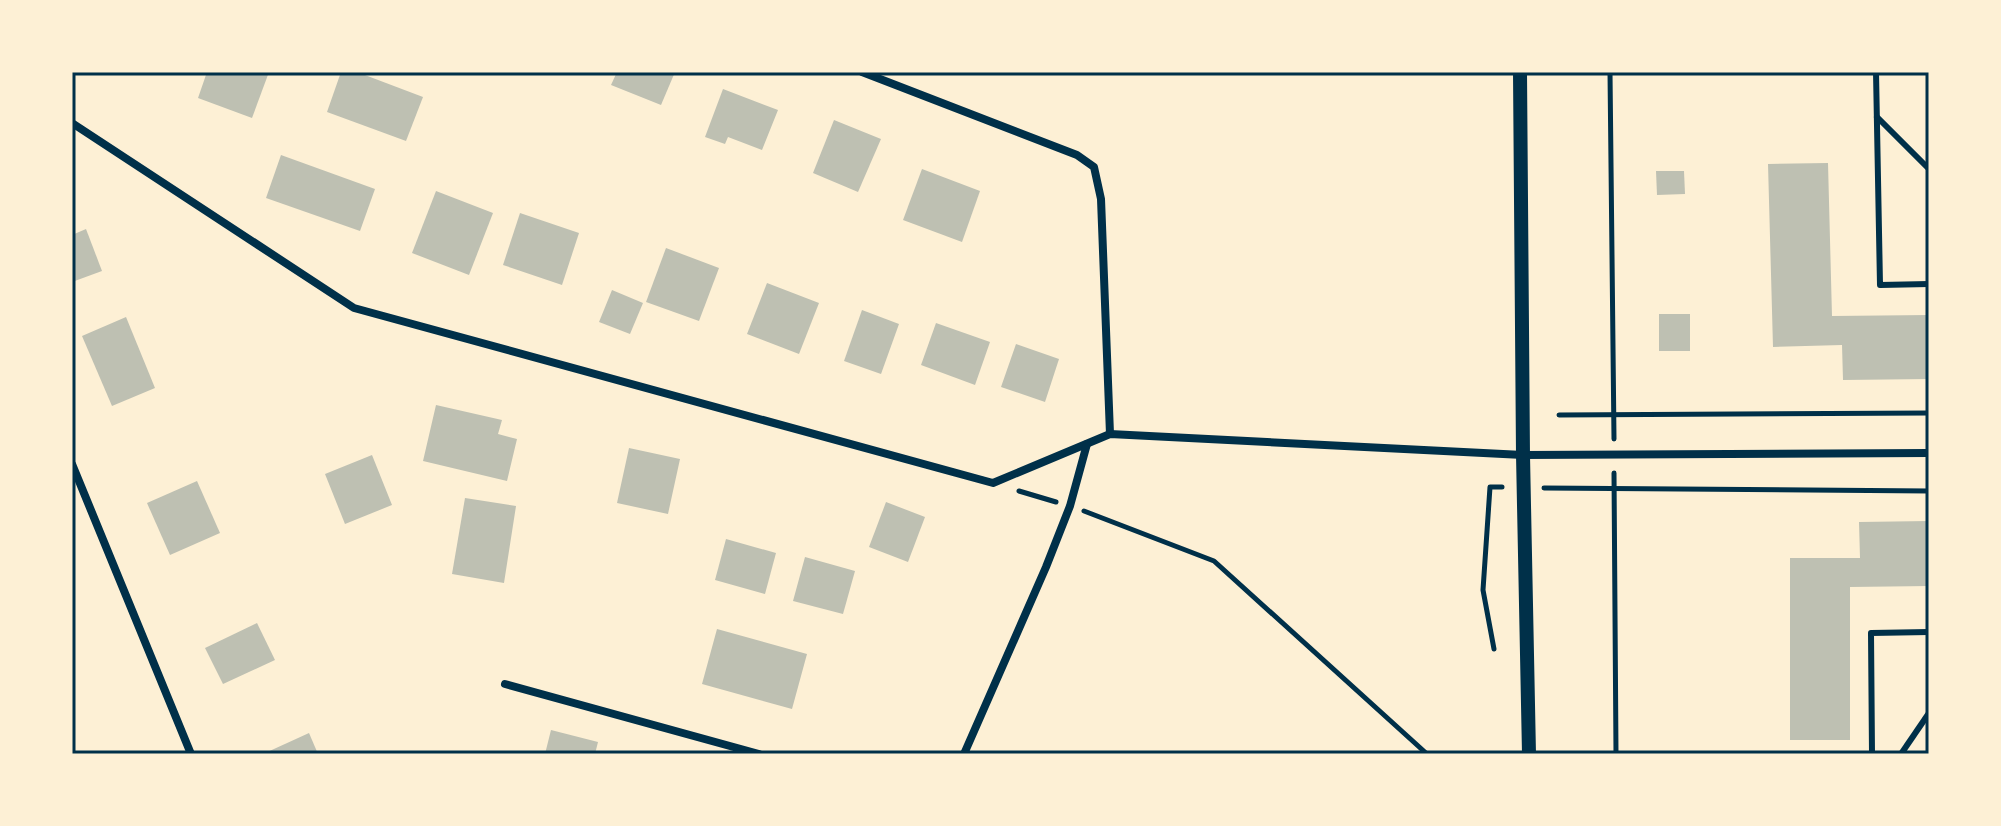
<svg xmlns="http://www.w3.org/2000/svg" width="2001" height="826" font-family="Literata,serif">
	<style>
		.building { fill: #bec0b2 }
		.lines { fill: none; stroke-linecap: round; stroke-linejoin: round }
		.path { stroke: #003049; stroke-width: 5 }
		.service { stroke: #003049; stroke-width: 6 }
		.minor { stroke: #003049; stroke-width: 8 }
		.tertiary { stroke: #003049; stroke-width: 14 }
		.neatline { fill: none; stroke: #003049; stroke-width: 3 }
	</style>
	<rect width="100%" height="100%" fill="#fdf0d5"/>
	<!-- building -->
	<g class="building">
		<path d="M 207,72 L 269,72 L 252,118 L 198,98 Z"/>
		<path d="M 341,72 L 357,72 L 423,97 L 406,141 L 327,112 Z"/>
		<path d="M 617,72 L 675,72 L 661,105 L 611,85 Z"/>
		<path d="M 723,89 L 778,110 L 762,150 L 728,137 L 725,144 L 705,137 Z"/>
		<path d="M 834,120 L 881,139 L 858,192 L 813,173 Z"/>
		<path d="M 281,155 L 375,189 L 360,231 L 266,198 Z"/>
		<path d="M 1828,163 L 1832,316 L 1929,315 L 1929,379 L 1843,380 L 1842,345 L 1773,347 L 1768,164 Z"/>
		<path d="M 922,169 L 980,191 L 962,242 L 903,220 Z"/>
		<path d="M 1656,171 L 1684,171 L 1685,194 L 1657,195 Z"/>
		<path d="M 436,191 L 493,213 L 469,275 L 412,253 Z"/>
		<path d="M 520,213 L 579,233 L 562,285 L 503,265 Z"/>
		<path d="M 86,229 L 102,271 L 72,282 L 72,235 Z"/>
		<path d="M 666,248 L 719,268 L 699,321 L 646,302 Z"/>
		<path d="M 767,283 L 819,303 L 799,354 L 747,334 Z"/>
		<path d="M 612,290 L 643,303 L 630,334 L 599,322 Z"/>
		<path d="M 862,310 L 899,324 L 881,374 L 844,361 Z"/>
		<rect x="1659" y="314" width="31" height="37"/>
		<path d="M 126,317 L 155,388 L 112,406 L 82,336 Z"/>
		<path d="M 936,323 L 990,342 L 975,385 L 921,365 Z"/>
		<path d="M 1016,344 L 1059,359 L 1045,402 L 1001,387 Z"/>
		<path d="M 436,405 L 502,420 L 498,434 L 517,439 L 507,481 L 423,461 Z"/>
		<path d="M 629,448 L 680,459 L 668,514 L 617,503 Z"/>
		<path d="M 372,455 L 392,505 L 345,524 L 325,474 Z"/>
		<path d="M 197,481 L 220,533 L 170,555 L 147,503 Z"/>
		<path d="M 465,498 L 516,506 L 504,583 L 452,574 Z"/>
		<path d="M 886,502 L 925,517 L 908,562 L 869,547 Z"/>
		<path d="M 1929,521 L 1929,586 L 1850,587 L 1850,740 L 1790,740 L 1790,558 L 1860,558 L 1859,522 Z"/>
		<path d="M 726,539 L 776,553 L 765,594 L 715,580 Z"/>
		<path d="M 805,557 L 855,571 L 843,614 L 793,601 Z"/>
		<path d="M 257,623 L 275,660 L 223,684 L 205,648 Z"/>
		<path d="M 717,629 L 807,654 L 792,709 L 702,684 Z"/>
		<path d="M 551,730 L 598,742 L 595,754 L 545,754 Z"/>
		<path d="M 309,733 L 318,754 L 263,754 Z"/>
	</g>
	<g class="lines">
		<!-- path -->
		<g class="path">
			<path d="M 1610,72 L 1614,439"/>
			<path d="M 1559,415 L 1929,413"/>
			<path d="M 1614,473 L 1616,754"/>
			<path d="M 1544,488 L 1929,491"/>
			<path d="M 1019,491 L 1056,502"/>
			<path d="M 1084,511 L 1214,561 L 1427,754"/>
			<path d="M 1494,649 L 1483,590 L 1490,487 L 1502,487"/>
		</g>
		<!-- service -->
		<g class="service">
			<path d="M 1876,72 L 1880,285 L 1929,284"/>
			<path d="M 1877,117 L 1929,169"/>
			<path d="M 1872,754 L 1871,633 L 1929,632"/>
			<path d="M 1901,754 L 1929,713"/>
		</g>
		<!-- minor -->
		<g class="minor">
			<path d="M 862,72 L 1077,155 L 1094,167 L 1101,199 L 1110,434"/>
			<path d="M 72,123 L 354,308 L 993,483 L 1110,434 L 1523,455 L 1929,453"/>
			<path d="M 72,464 L 191,754"/>
			<path d="M 505,684 L 759,754"/>
			<path d="M 964,754 L 1046,567 L 1070,506 L 1087,444"/>
		</g>
		<!-- tertiary -->
		<path class="tertiary" d="M 1520,72 L 1523,455 L 1529,754"/>
	</g>
	<!-- border -->
	<rect width="2001" height="826" fill="none" stroke="#fdf0d5" stroke-width="148"/>
	<rect x="74" y="74" width="1853" height="678" class="neatline"/>
</svg>
